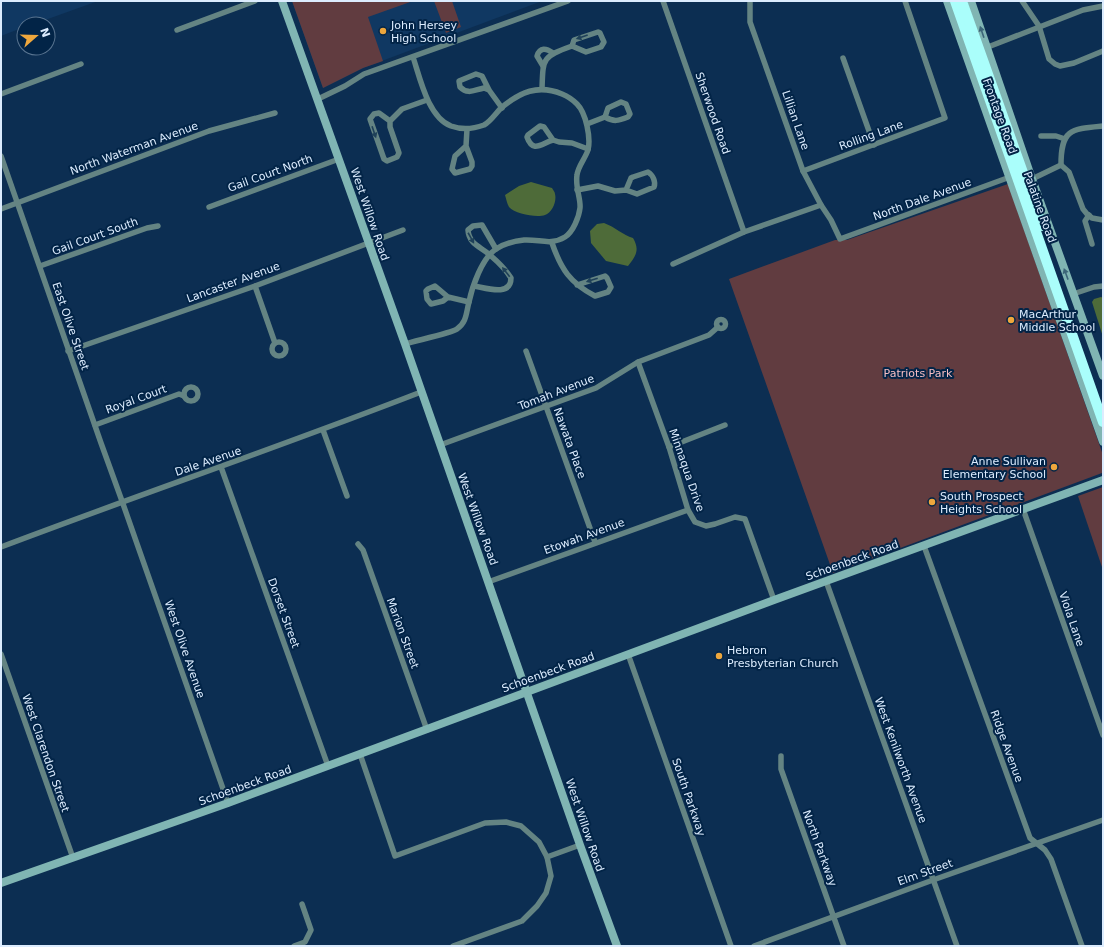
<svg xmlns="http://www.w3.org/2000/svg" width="1104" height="947" font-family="'DejaVu Sans',sans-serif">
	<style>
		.built { fill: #103862 }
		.green { fill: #613c40 }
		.water { fill: #4e6b39 }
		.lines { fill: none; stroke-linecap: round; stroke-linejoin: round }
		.street { stroke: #648483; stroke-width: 5.5 }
		.secondary { stroke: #80b5b3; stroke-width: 8 }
		.highway { stroke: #aafefb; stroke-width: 10 }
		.oneway { fill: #3b6578 }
		.oneway2 { fill: #1f4159 }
		.poi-dot { fill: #eea73d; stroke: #022447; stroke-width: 1.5 }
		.labels { text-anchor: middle; stroke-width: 4; stroke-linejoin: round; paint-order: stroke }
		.poi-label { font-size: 11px; fill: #dcecfe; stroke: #022447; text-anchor: start }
		.street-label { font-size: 11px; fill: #dcecfe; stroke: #022447 }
		.park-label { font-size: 11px; fill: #f8bec3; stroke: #022447 }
	</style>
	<rect width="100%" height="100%" fill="#0c2e52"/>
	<!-- built -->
	<g class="built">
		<path d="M 1,1 L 98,1 L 34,24 L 24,24 L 24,27 L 1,36 Z"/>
		<path d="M 292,1 L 542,1 L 363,68 L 323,88 Z"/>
	</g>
	<!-- green -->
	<g class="green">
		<path d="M 292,1 L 413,1 L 368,17 L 383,61 L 363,68 L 323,88 Z"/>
		<path d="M 434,1 L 452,1 L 461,27 L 446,33 Z"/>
		<path d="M 1008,184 L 1103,455 L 1103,471 L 1102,473 L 833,573 L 729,279 L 835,240 L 847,240 Z"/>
		<path d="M 1103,487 L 1103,570 L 1078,496 Z"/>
	</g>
	<!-- water -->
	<g class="water">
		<path d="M 531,182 L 552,188 C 553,190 555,192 555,194 C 557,201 552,213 545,215 C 537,218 515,214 509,207 C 507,204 506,198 505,195 L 519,186 Z"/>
		<path d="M 604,223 C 615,227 623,235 633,238 C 640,250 636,256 628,266 L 606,261 L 591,243 L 590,231 L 597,224 Z"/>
		<path d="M 1101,297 L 1103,298 L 1103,337 L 1092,302 L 1094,299 Z"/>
	</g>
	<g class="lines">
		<!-- street -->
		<g class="street">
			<path d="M 663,1 L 744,232"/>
			<path d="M 750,1 L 750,22 L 803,171 L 821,205 L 831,220 L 840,239 L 1010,177"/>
			<path d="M 1022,1 L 1039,26 L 1049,59 L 1055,64 L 1060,66 L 1074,63 L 1103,51"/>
			<path d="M 177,30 L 255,1"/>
			<path d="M 988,47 L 1083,10 L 1103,6"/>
			<path d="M 843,58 L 874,145"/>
			<path d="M 543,66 L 537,56 C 540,47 546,48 553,53"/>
			<path d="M 542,89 C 543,58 542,57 572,46 L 586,52 L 601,47 L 604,42 L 600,33 L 598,32 L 574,40 L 572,46"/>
			<path d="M 489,90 L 484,88 C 474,90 468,95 460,87 L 459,81 L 476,74 L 482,76 L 489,90 L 502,108"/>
			<path d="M 1,94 L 81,64"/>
			<path d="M 318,99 L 345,86 L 364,74 L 568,1"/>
			<path d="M 621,102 L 626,104 L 630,114 L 628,117 C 618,121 614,122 605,117 L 608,108 Z"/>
			<path d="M 390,121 L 379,113 L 374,114 L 370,119 L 384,159 L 387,161 L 397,157 L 399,153 L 390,127 L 390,121 L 402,109 L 427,100"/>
			<path d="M 587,124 L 605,117"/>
			<path d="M 1041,136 L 1056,136 L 1065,139"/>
			<path d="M 553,140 C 542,143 533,154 527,137 L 528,135 L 540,126 L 544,127 L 553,140 L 559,142 L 572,143 L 588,149"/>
			<path d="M 466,146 L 455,156 L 452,169 L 455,173 L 470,169 L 472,166 L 472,162 L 466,146 L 467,129"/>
			<path d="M 1,156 L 101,443 L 122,501 L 228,803"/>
			<path d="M 1061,165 L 1069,172 L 1083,209 L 1087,214 L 1092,218 L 1103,220"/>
			<path d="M 803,171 L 945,118 L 905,1"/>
			<path d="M 1032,179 L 1061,165 C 1061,129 1071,129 1103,126"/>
			<path d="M 577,190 L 598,186 L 615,191 L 626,190 L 637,194 L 654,187 C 656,182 653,175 648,172 L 633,177 L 631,178 L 626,190"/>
			<path d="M 209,207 L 339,159"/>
			<path d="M 1,209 L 209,131 L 275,113"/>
			<path d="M 1089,215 L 1085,221 L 1092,244"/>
			<path d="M 552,243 C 561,269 570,283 595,296 L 608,292 L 611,287 L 607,278 L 605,276 L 577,285"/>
			<path d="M 673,264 L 744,232 L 821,205"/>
			<path d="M 40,266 L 147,228 L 158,226"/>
			<path d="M 255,286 L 275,343"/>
			<path d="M 474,286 C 486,288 511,297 511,278 C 506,270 498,262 491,256 C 482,247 469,245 468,230 L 473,226 L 482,225 L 496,249"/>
			<path d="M 1073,294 L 1094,287 L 1103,286"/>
			<path d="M 448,297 L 443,301 L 431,304 L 427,299 L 426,291 L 428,289 L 435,286 L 448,297 L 469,302"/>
			<circle cx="721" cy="324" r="4.5"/>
			<circle cx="279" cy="349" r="7"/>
			<path d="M 405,344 C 414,341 452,333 457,329 C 467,322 466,313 469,302 C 472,287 482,258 496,249 C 504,244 514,241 524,240 C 540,239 550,246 565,237 C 573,232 579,217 580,208 C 581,199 575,187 577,175 C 578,166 585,159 588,150 C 591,138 586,113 577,104 C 574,101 567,96 562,94 C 538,84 520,92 501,108 C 496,113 490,122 484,125 C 473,129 462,130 451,126 C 428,117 420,78 413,57"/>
			<path d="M 68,351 L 255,286 L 403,230"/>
			<path d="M 526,351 L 595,542"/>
			<path d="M 638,362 L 669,447 L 688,510 L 695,522 L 706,526 L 715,524 L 735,517 L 745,519 L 774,600"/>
			<circle cx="191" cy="394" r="7"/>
			<path d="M 95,425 L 179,394 L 184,396"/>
			<path d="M 323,430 L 347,496"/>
			<path d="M 440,445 L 596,388 L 638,362 L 709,335 L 718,327"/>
			<path d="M 669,447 L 725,425"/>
			<path d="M 221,467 L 328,766"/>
			<path d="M 1023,509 L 1103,735"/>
			<path d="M 358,544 L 363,550 L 427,730"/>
			<path d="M 924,546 L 1030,838 L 1045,850 L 1051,859 L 1082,946"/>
			<path d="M 1,547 C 141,494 282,446 421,392"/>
			<path d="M 826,581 L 957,946"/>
			<path d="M 488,582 L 688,510"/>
			<path d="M 1,654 L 73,858"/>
			<path d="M 628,654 L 731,946"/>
			<path d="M 360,754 L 395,856 L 485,823 L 506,822 L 521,826 L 539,842 L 547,857 L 551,876 L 546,893 L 537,906 L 522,921 L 453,946"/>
			<path d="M 781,756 L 781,769 L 844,946"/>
			<path d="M 547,857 L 580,845"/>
			<path d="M 294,946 L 305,942 L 311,930 L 302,904"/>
			<path d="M 754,946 L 933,880 L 1103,820"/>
		</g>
		<!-- secondary -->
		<g class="secondary">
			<path d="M 282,1 L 405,344 L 580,845 L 617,946"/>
			<path d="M 947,1 L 1103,442"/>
			<path d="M 971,1 L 1032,179 L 1103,376"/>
			<path d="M 1,883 L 228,803 L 774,600 L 1103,480"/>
		</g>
		<!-- highway -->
		<g class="highway">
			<path d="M 955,1 L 1103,422"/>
			<path d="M 962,1 L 1042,226"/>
		</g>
	</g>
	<!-- one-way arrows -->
	<defs><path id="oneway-solid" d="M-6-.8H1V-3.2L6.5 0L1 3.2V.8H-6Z"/></defs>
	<g class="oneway">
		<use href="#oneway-solid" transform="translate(982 32) rotate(-109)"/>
		<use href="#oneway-solid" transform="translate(1066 274) rotate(-110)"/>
	</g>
	<g class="oneway2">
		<use href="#oneway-solid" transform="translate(582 37) rotate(161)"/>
		<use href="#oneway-solid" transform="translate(374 132) rotate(71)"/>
		<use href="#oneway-solid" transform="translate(471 238) rotate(61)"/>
		<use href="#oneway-solid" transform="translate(506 272) rotate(-128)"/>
		<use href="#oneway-solid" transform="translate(592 280) rotate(162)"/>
	</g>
	<!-- markers -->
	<g class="poi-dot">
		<circle cx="383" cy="31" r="4"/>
		<circle cx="1011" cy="320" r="4"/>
		<circle cx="1054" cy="467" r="4"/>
		<circle cx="932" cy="502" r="4"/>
		<circle cx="719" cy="656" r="4"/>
	</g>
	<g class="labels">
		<!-- poi labels -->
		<g class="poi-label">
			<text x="391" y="29">John Hersey<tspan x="391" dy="13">High School</tspan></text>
			<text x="1019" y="318">MacArthur<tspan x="1019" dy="13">Middle School</tspan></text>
			<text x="1046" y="465" text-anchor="end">Anne Sullivan<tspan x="1046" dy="13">Elementary School</tspan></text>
			<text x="940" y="500">South Prospect<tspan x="940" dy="13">Heights School</tspan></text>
			<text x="727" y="654">Hebron<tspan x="727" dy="13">Presbyterian Church</tspan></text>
		</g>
		<!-- street labels -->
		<g class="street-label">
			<text transform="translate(713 113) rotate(71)" y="4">Sherwood Road</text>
			<text transform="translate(1000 116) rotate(70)" y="4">Frontage Road</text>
			<text transform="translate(796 120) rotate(71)" y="4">Lillian Lane</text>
			<text transform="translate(871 135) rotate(-20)" y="4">Rolling Lane</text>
			<text transform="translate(134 148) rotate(-20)" y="4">North Waterman Avenue</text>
			<text transform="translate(270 173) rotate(-20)" y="4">Gail Court North</text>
			<text transform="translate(922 199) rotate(-20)" y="4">North Dale Avenue</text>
			<text transform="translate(1040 207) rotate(70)" y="4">Palatine Road</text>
			<text transform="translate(370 214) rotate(71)" y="4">West Willow Road</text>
			<text transform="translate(95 236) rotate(-20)" y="4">Gail Court South</text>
			<text transform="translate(233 282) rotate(-20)" y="4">Lancaster Avenue</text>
			<text transform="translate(71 326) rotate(71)" y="4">East Olive Street</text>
			<text transform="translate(556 392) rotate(-21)" y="4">Tomah Avenue</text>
			<text transform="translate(136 399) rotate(-20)" y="4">Royal Court</text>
			<text transform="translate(570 443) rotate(70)" y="4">Nawata Place</text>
			<text transform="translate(208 461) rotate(-19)" y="4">Dale Avenue</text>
			<text transform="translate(687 470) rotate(71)" y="4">Minnaqua Drive</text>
			<text transform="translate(478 519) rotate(70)" y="4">West Willow Road</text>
			<text transform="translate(584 536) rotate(-20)" y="4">Etowah Avenue</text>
			<text transform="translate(852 560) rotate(-20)" y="4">Schoenbeck Road</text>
			<text transform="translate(284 613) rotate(70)" y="4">Dorset Street</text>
			<text transform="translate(1072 619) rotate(71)" y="4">Viola Lane</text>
			<text transform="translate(403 633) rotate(70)" y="4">Marion Street</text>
			<text transform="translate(185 649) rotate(71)" y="4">West Olive Avenue</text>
			<text transform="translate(548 672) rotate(-20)" y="4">Schoenbeck Road</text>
			<text transform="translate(1007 746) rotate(70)" y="4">Ridge Avenue</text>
			<text transform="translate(46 753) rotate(71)" y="4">West Clarendon Street</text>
			<text transform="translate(901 760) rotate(70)" y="4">West Kenilworth Avenue</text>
			<text transform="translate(245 785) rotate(-20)" y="4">Schoenbeck Road</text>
			<text transform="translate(689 797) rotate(71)" y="4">South Parkway</text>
			<text transform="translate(585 825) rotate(71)" y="4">West Willow Road</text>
			<text transform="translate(820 848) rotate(70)" y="4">North Parkway</text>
			<text transform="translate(925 872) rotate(-20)" y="4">Elm Street</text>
		</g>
		<!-- park labels -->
		<g class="park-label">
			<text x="918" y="377">Patriots Park</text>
		</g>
	</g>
	<!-- border -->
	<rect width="1104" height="947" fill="none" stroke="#dcecfe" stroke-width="4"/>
	<!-- north arrow -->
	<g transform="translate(36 36) rotate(70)"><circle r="19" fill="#022447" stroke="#597490"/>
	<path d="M0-3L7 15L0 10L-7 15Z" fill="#eea73d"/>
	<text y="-6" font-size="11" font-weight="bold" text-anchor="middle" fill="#dcecfe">N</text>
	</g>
</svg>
